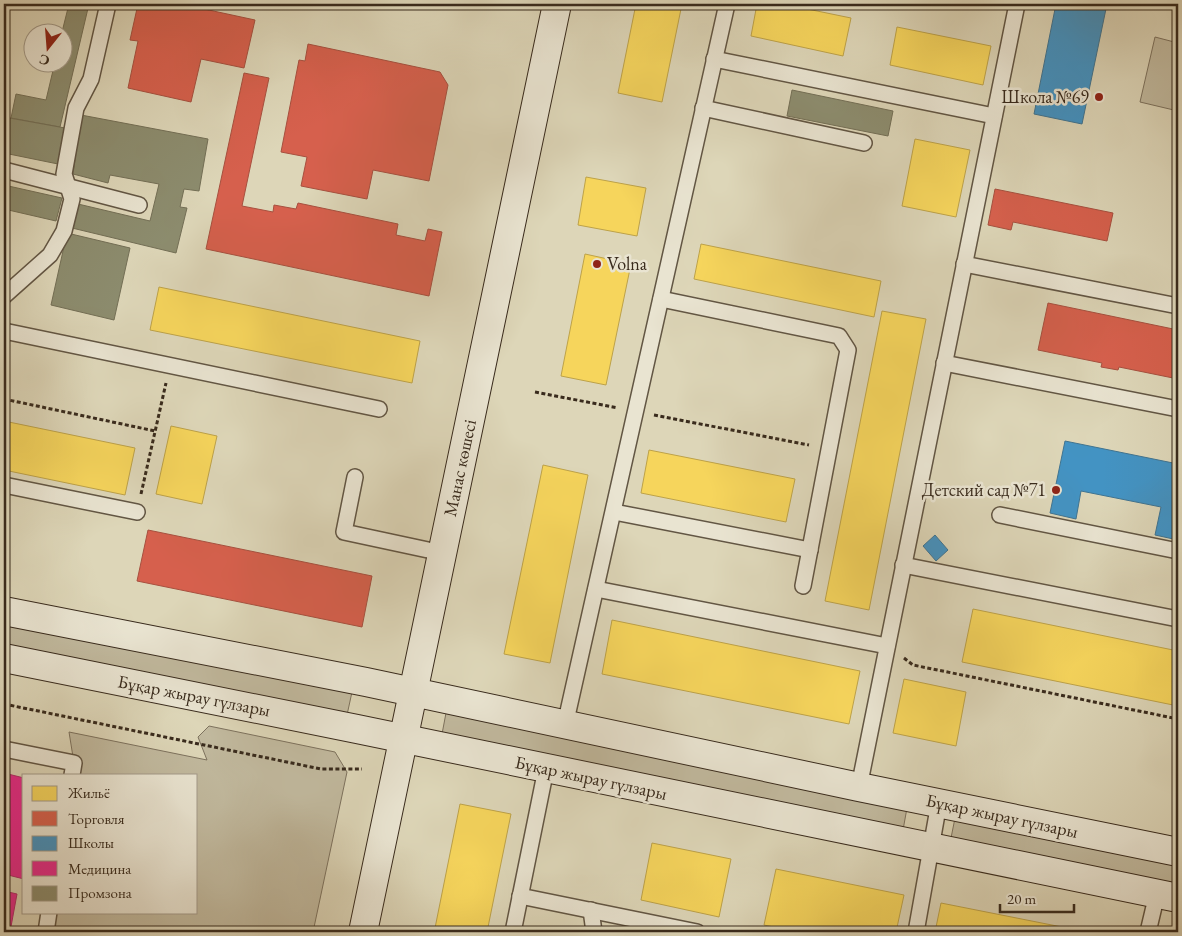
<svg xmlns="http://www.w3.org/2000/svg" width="1182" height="936" font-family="'EB Garamond',serif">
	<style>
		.green { fill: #c1b99e; stroke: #7d725e }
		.homes { fill: #f6d55c; stroke: #bda249 }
		.shops { fill: #d6604d; stroke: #a7503f }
		.schools { fill: #4393c3; stroke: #407491 }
		.health { fill: #e7298a; stroke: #b32a69 }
		.industry { fill: #8c8c6e; stroke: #736f56 }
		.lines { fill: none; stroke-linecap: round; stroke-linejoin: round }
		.lane-casing { stroke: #625644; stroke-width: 18 }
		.secondary-casing { stroke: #392b1d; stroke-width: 30 }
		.path { stroke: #392b1d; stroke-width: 3; stroke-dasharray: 4 2.5; stroke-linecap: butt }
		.lane { stroke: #e9e4d1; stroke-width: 15 }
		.secondary { stroke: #e9e4d1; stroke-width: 28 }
		.poi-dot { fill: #8f2418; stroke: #e9e4d1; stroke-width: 2 }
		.labels { text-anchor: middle; stroke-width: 5; stroke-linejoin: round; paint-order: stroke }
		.poi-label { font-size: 18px; fill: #392b1d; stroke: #e9e4d1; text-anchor: end }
		.street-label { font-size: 18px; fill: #392b1d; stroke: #e9e4d1 }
	</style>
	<rect width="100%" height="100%" fill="#ddd6b8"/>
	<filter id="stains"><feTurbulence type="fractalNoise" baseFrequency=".004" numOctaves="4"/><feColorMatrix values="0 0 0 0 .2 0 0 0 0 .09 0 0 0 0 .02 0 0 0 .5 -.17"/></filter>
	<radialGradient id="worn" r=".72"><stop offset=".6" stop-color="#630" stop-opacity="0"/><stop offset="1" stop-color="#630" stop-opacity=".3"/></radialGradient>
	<!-- green -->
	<g class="green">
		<path d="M 1155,37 L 1178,43 L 1178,111 L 1140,102 Z"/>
		<path d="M 4,622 L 352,692 L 347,715 L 4,646 Z"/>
		<path d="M 446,713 L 907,808 L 903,830 L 442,734 Z"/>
		<path d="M 209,726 L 335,752 L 347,772 L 313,932 L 82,932 L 47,925 L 49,912 L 196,912 L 196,775 L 72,775 L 74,763 L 69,732 L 207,760 L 198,737 Z"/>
		<path d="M 955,818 L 1178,864 L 1178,885 L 951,838 Z"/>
	</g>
	<!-- homes -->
	<g class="homes">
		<path d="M 636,4 L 682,4 L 662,102 L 618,93 Z"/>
		<path d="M 757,4 L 783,4 L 851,18 L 843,56 L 751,36 Z"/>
		<path d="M 982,4 L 1000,4 L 999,7 Z"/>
		<path d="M 897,27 L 991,46 L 983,85 L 890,65 Z"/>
		<path d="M 915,139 L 970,150 L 956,217 L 902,206 Z"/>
		<path d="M 586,177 L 646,188 L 637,236 L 578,225 Z"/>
		<path d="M 701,244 L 881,281 L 874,317 L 694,279 Z"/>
		<path d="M 585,254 L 631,264 L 606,385 L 561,376 Z"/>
		<path d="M 159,287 L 420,341 L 412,383 L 150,330 Z"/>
		<path d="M 882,311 L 926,319 L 869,610 L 825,601 Z"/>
		<path d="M 4,421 L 135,448 L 125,495 L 4,470 Z"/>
		<path d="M 171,426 L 217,436 L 202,504 L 156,494 Z"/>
		<path d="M 649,450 L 795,479 L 786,522 L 641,493 Z"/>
		<path d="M 543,465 L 588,475 L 550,663 L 504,654 Z"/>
		<path d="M 973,609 L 1178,651 L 1178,706 L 962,662 Z"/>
		<path d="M 612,620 L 860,671 L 849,724 L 602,674 Z"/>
		<path d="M 904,679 L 966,692 L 956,746 L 893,733 Z"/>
		<path d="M 460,804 L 511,814 L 487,932 L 454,932 L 435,928 Z"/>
		<path d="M 652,843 L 731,859 L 719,917 L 641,900 Z"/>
		<path d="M 776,869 L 904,895 L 896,932 L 797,932 L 764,925 Z"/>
		<path d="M 941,903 L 1087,932 L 935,932 Z"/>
	</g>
	<!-- shops -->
	<g class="shops">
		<path d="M 138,4 L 181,4 L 255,20 L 244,68 L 201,59 L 191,102 L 128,88 L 138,41 L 130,40 Z"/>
		<path d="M 308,44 L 440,72 L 448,85 L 429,181 L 373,170 L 367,199 L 301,186 L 307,157 L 281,152 L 299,60 L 305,61 Z"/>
		<path d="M 244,73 L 269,78 L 242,206 L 273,212 L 274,205 L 296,209 L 298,203 L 398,224 L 396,235 L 425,241 L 428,229 L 442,232 L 429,296 L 206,249 Z"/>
		<path d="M 995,189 L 1113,213 L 1107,241 L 1013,222 L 1011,230 L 988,225 Z"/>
		<path d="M 1048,303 L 1178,330 L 1178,379 L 1119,367 L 1118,370 L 1101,367 L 1102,363 L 1038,350 Z"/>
		<path d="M 148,530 L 372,576 L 362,627 L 137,581 Z"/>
	</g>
	<!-- schools -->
	<g class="schools">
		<path d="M 1056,4 L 1107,4 L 1082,124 L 1034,114 Z"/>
		<path d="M 1065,441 L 1178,464 L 1178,540 L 1155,535 L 1161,507 L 1081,491 L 1076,519 L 1050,513 Z"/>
		<path d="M 935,535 L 948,550 L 936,561 L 923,546 Z"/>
	</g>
	<!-- health -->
	<g class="health">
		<path d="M 4,773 L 24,778 L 24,879 L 4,874 Z"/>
		<path d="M 4,891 L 17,894 L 10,932 L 4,932 Z"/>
	</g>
	<!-- industry -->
	<g class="industry">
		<path d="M 69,4 L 89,4 L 60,127 L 11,118 L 16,94 L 46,100 L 55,62 L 62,62 L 62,32 Z"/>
		<path d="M 792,90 L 893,111 L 888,136 L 787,116 Z"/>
		<path d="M 81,115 L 208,139 L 199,191 L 184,189 L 180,207 L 187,208 L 176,253 L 72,228 L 78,204 L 150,221 L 159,184 L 110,175 L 108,183 L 73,174 Z"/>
		<path d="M 4,117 L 65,128 L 58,164 L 4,153 Z"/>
		<path d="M 4,185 L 62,198 L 56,221 L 4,209 Z"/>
		<path d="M 67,233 L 130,248 L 114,320 L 51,305 Z"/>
	</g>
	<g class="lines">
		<defs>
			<g id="lane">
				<path d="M 714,59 L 994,116"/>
				<path d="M 703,108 L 864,143"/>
				<path d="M 4,170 L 139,205"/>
				<path d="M 964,264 L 1178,306"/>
				<path d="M 4,296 L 50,255 L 64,231 L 72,199 L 64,174 L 76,108 L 91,79 L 108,4"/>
				<path d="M 661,299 L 839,336 L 848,350 L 803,586"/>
				<path d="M 4,331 L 379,409"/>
				<path d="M 944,363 L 1178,409"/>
				<path d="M 355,477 L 344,532 L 442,553"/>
				<path d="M 4,485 L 137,512"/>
				<path d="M 614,512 L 810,550"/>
				<path d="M 1000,515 L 1178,551"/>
				<path d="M 903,565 L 1178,619"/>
				<path d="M 596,589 L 887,646"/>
				<path d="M 565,725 L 727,4"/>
				<path d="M 4,749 L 74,763 L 72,775"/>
				<path d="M 859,787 L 1017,4"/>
				<path d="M 520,896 L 697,932"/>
				<path d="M 591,910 L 594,932"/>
				<path d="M 46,932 L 49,912"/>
				<path d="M 513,932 L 546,769"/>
				<path d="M 916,932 L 939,803"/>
				<path d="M 1148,932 L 1157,894"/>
			</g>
			<g id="secondary">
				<path d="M 4,611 L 366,682 L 859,787 L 1178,852"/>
				<path d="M 4,658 L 357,729 L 1178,898"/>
				<path d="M 363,932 L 557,4"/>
			</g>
		</defs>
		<!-- lane casing -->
		<use href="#lane" class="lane-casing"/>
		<!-- secondary casing -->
		<use href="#secondary" class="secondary-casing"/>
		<!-- path -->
		<g class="path">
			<path d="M 535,392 L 618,408"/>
			<path d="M 4,399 L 155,431"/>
			<path d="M 654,415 L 809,445"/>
			<path d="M 141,494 L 166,383"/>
			<path d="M 904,658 L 913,665 L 1178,719"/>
			<path d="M 4,704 L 321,769 L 362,769"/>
		</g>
		<!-- lane -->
		<use href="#lane" class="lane"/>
		<!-- secondary -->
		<use href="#secondary" class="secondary"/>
	</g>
	<!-- markers -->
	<g class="poi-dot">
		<circle cx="1099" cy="97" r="5"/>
		<circle cx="597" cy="264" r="5"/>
		<circle cx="1056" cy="490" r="5"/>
	</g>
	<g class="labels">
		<!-- poi labels -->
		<g class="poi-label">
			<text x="1089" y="103">Школа №69</text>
			<text x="607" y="270" text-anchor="start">Volna</text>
			<text x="1046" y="496">Детский сад №71</text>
		</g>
		<!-- street labels -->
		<g class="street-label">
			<text transform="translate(460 468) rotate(-78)" y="6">Манас көшесі</text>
			<text transform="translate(194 696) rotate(11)" y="6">Бұқар жырау гүлзары</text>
			<text transform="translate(591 778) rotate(12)" y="6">Бұқар жырау гүлзары</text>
			<text transform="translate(1002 816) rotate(12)" y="6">Бұқар жырау гүлзары</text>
		</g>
	</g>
	<!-- margin -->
	<rect width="1182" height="936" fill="none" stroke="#ddd6b8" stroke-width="20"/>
	<rect x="5" y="5" width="1172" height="926" fill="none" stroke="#392b1d" stroke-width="2.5"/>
	<rect x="10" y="10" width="1162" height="916" fill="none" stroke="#392b1d"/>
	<!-- legend -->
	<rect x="22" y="774" width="175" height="140" fill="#e9e4d1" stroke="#a39a89"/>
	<rect x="32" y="786" width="25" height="15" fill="#f6d55c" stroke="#a39a89"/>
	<text x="68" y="798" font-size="15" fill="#392b1d">Жильё</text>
	<rect x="32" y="811" width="25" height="15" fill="#d6604d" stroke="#a39a89"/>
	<text x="68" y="824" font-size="15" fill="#392b1d">Торговля</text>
	<rect x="32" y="836" width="25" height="15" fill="#4393c3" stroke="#a39a89"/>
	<text x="68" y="848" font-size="15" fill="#392b1d">Школы</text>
	<rect x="32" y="861" width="25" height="15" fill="#e7298a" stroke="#a39a89"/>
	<text x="68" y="874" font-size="15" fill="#392b1d">Медицина</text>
	<rect x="32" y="886" width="25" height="15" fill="#8c8c6e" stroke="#a39a89"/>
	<text x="68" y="898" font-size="15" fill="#392b1d">Промзона</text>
	<!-- north arrow -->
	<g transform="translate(48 48) rotate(197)"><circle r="24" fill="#e9e4d1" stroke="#a39a89"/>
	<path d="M0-4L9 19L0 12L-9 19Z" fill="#8f2418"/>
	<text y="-8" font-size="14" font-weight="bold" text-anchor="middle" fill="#392b1d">С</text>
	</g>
	<!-- scale -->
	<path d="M1000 904v8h74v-8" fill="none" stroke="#392b1d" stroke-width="2.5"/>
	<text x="1007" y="904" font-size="15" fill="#392b1d" stroke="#e9e4d1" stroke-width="4" paint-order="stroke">20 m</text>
	<rect width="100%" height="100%" filter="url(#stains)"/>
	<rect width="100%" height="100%" fill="url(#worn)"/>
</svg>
